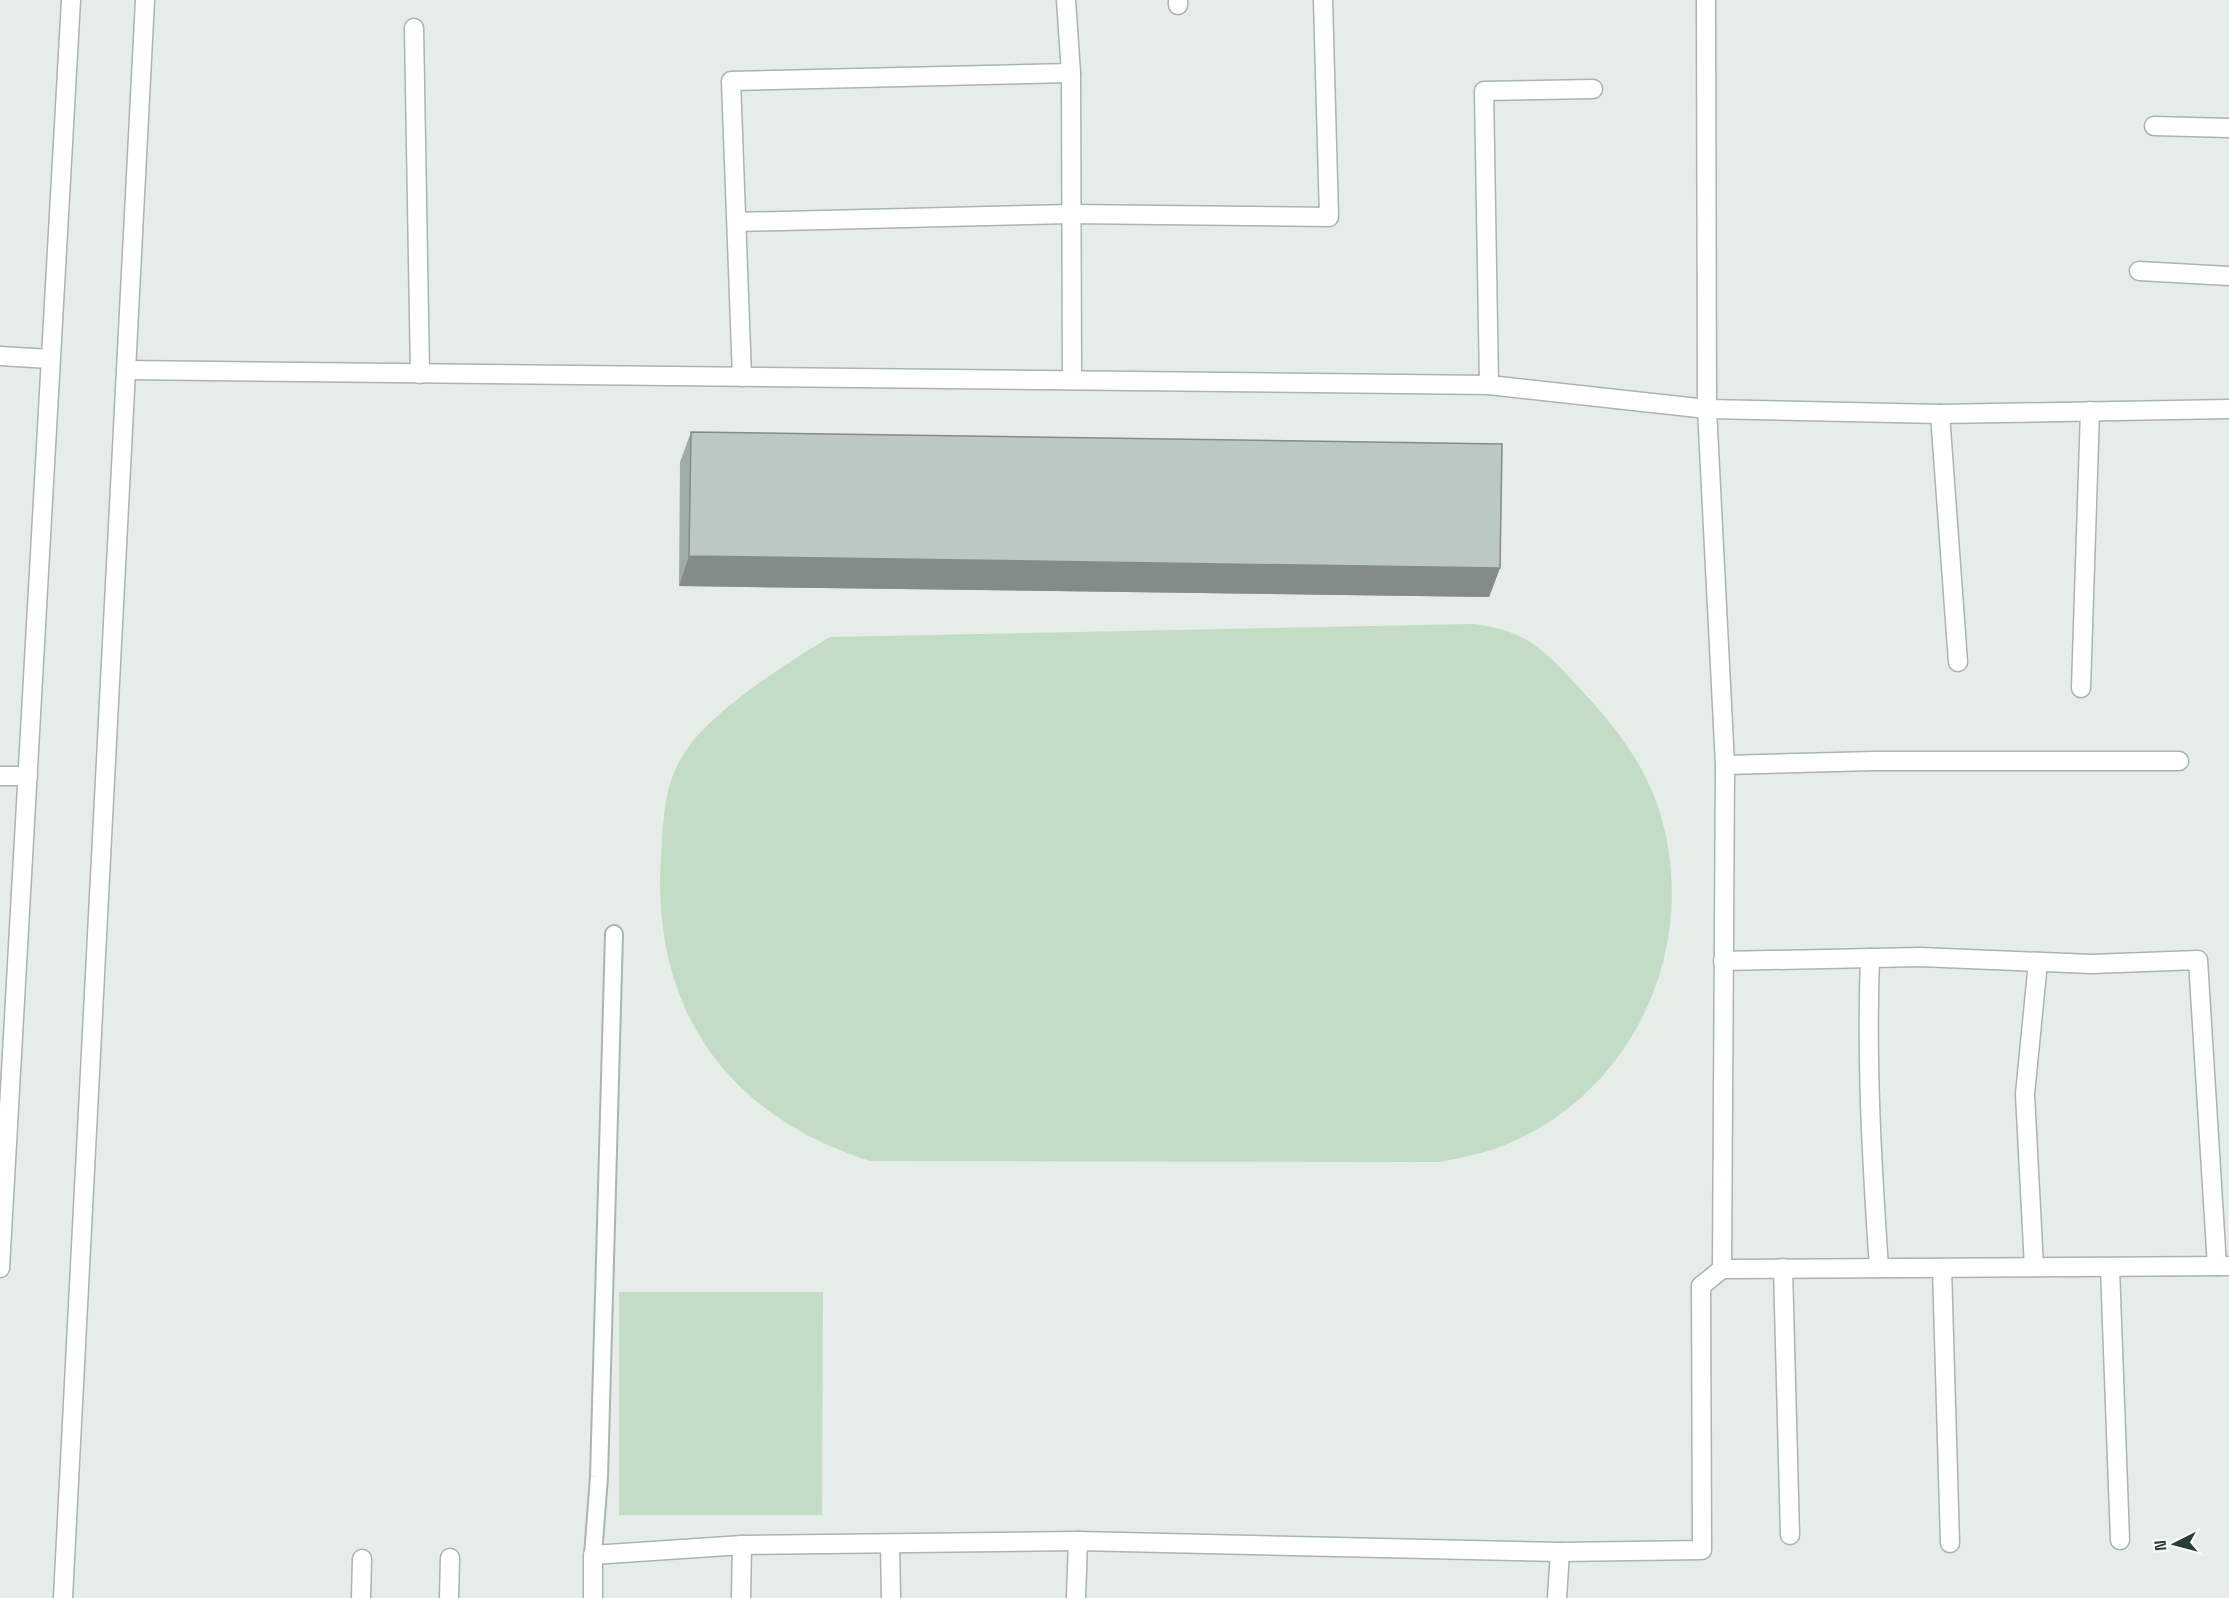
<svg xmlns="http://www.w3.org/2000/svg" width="2229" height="1598" font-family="'Space Grotesk',sans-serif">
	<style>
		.green { fill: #c2dcc5 }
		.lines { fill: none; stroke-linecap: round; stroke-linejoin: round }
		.service-casing { stroke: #a9b5af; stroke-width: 20 }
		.minor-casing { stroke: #a9b5af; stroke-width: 21 }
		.tertiary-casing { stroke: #a9b5af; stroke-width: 21 }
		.service { stroke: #fff; stroke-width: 16 }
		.minor { stroke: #fff; stroke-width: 18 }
		.tertiary { stroke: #fff; stroke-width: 18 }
		.wall { fill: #a2aca7 }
		.shaded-wall { fill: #848c88 }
		.building { fill: #bcc8c2; stroke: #848c88; stroke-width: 1.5 }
	</style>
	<rect width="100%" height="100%" fill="#e6ede9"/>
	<!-- green -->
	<g class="green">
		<path d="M 1473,624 C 1529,630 1548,654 1584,693 C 1619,730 1651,774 1663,824 C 1696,951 1634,1087 1514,1141 C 1491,1152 1465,1157 1440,1162 L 870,1161 C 725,1115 651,1007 661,856 C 664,818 663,785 685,752 C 712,710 787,663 830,637 Z"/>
		<path d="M 619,1292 L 823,1292 L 822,1515 L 619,1515 Z"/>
	</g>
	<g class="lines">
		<defs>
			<path id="service" d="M 593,1555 L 599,1477 L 614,934"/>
			<g id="minor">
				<path d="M 1066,0 L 1071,73 L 1072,380"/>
				<path d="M 1706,0 L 1707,409 L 1725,765 L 1722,1269 L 2229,1266"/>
				<path d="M 1178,5 L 1178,0"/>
				<path d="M 414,28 L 420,374"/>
				<path d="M 2154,126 L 2229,128"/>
				<path d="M 737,222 L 1071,214 L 1329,217 L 1323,0"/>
				<path d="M 2139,271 L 2229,276"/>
				<path d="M 0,356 L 50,359"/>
				<path d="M 126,370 L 1489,385 L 1707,409 L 1940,414 L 2229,409"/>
				<path d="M 742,377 L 731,81 L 1071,73"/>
				<path d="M 1489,385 L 1484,91 L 1593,89"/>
				<path d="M 1940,414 L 1958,662"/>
				<path d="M 2081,688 L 2090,411"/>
				<path d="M 1725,765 L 1874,761 L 2179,761"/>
				<path d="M 0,776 L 28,776"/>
				<path d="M 1870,958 C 1866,1062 1872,1165 1879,1268"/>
				<path d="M 1723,961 L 1920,957 L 2092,964 L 2198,960 L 2217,1266"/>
				<path d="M 2034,1267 L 2025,1094 L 2038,962"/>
				<path d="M 1783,1268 L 1790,1535"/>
				<path d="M 1942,1268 L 1950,1543"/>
				<path d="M 2110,1268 L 2120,1540"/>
				<path d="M 890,1545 L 891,1598"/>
				<path d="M 361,1598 L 362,1559"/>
				<path d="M 449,1598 L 450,1558"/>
				<path d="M 593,1598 L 593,1555 L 742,1545 L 1078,1541 L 1560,1552 L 1702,1550 L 1701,1286 L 1722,1269"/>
				<path d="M 741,1598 L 742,1545"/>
				<path d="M 1076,1598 L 1078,1541"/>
				<path d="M 1557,1598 L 1560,1552"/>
			</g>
			<g id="tertiary">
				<path d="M 0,1268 L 71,0"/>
				<path d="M 63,1598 L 145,0"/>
			</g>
		</defs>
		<!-- service casing -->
		<use href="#service" class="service-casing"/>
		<!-- minor casing -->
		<use href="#minor" class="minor-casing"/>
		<!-- tertiary casing -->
		<use href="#tertiary" class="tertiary-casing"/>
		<!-- service -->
		<use href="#service" class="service"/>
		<!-- minor -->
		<use href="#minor" class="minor"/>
		<!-- tertiary -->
		<use href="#tertiary" class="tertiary"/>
	</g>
	<!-- wall -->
	<path class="wall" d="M 691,432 L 1500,568 L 1489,597 L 679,586 L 680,462 Z"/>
	<!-- shaded-wall -->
	<path class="shaded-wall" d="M 689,556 L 1500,568 L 1489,597 L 679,586 Z"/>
	<!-- building -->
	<path class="building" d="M 691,432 L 1502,444 L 1500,568 L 689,556 Z"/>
	<!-- north arrow -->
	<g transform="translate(2175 1544) rotate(264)" stroke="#f7faf8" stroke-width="4.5" paint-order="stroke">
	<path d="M0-4.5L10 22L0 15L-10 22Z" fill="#273e34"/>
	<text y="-9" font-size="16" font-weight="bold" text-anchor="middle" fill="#273e34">N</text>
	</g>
</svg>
